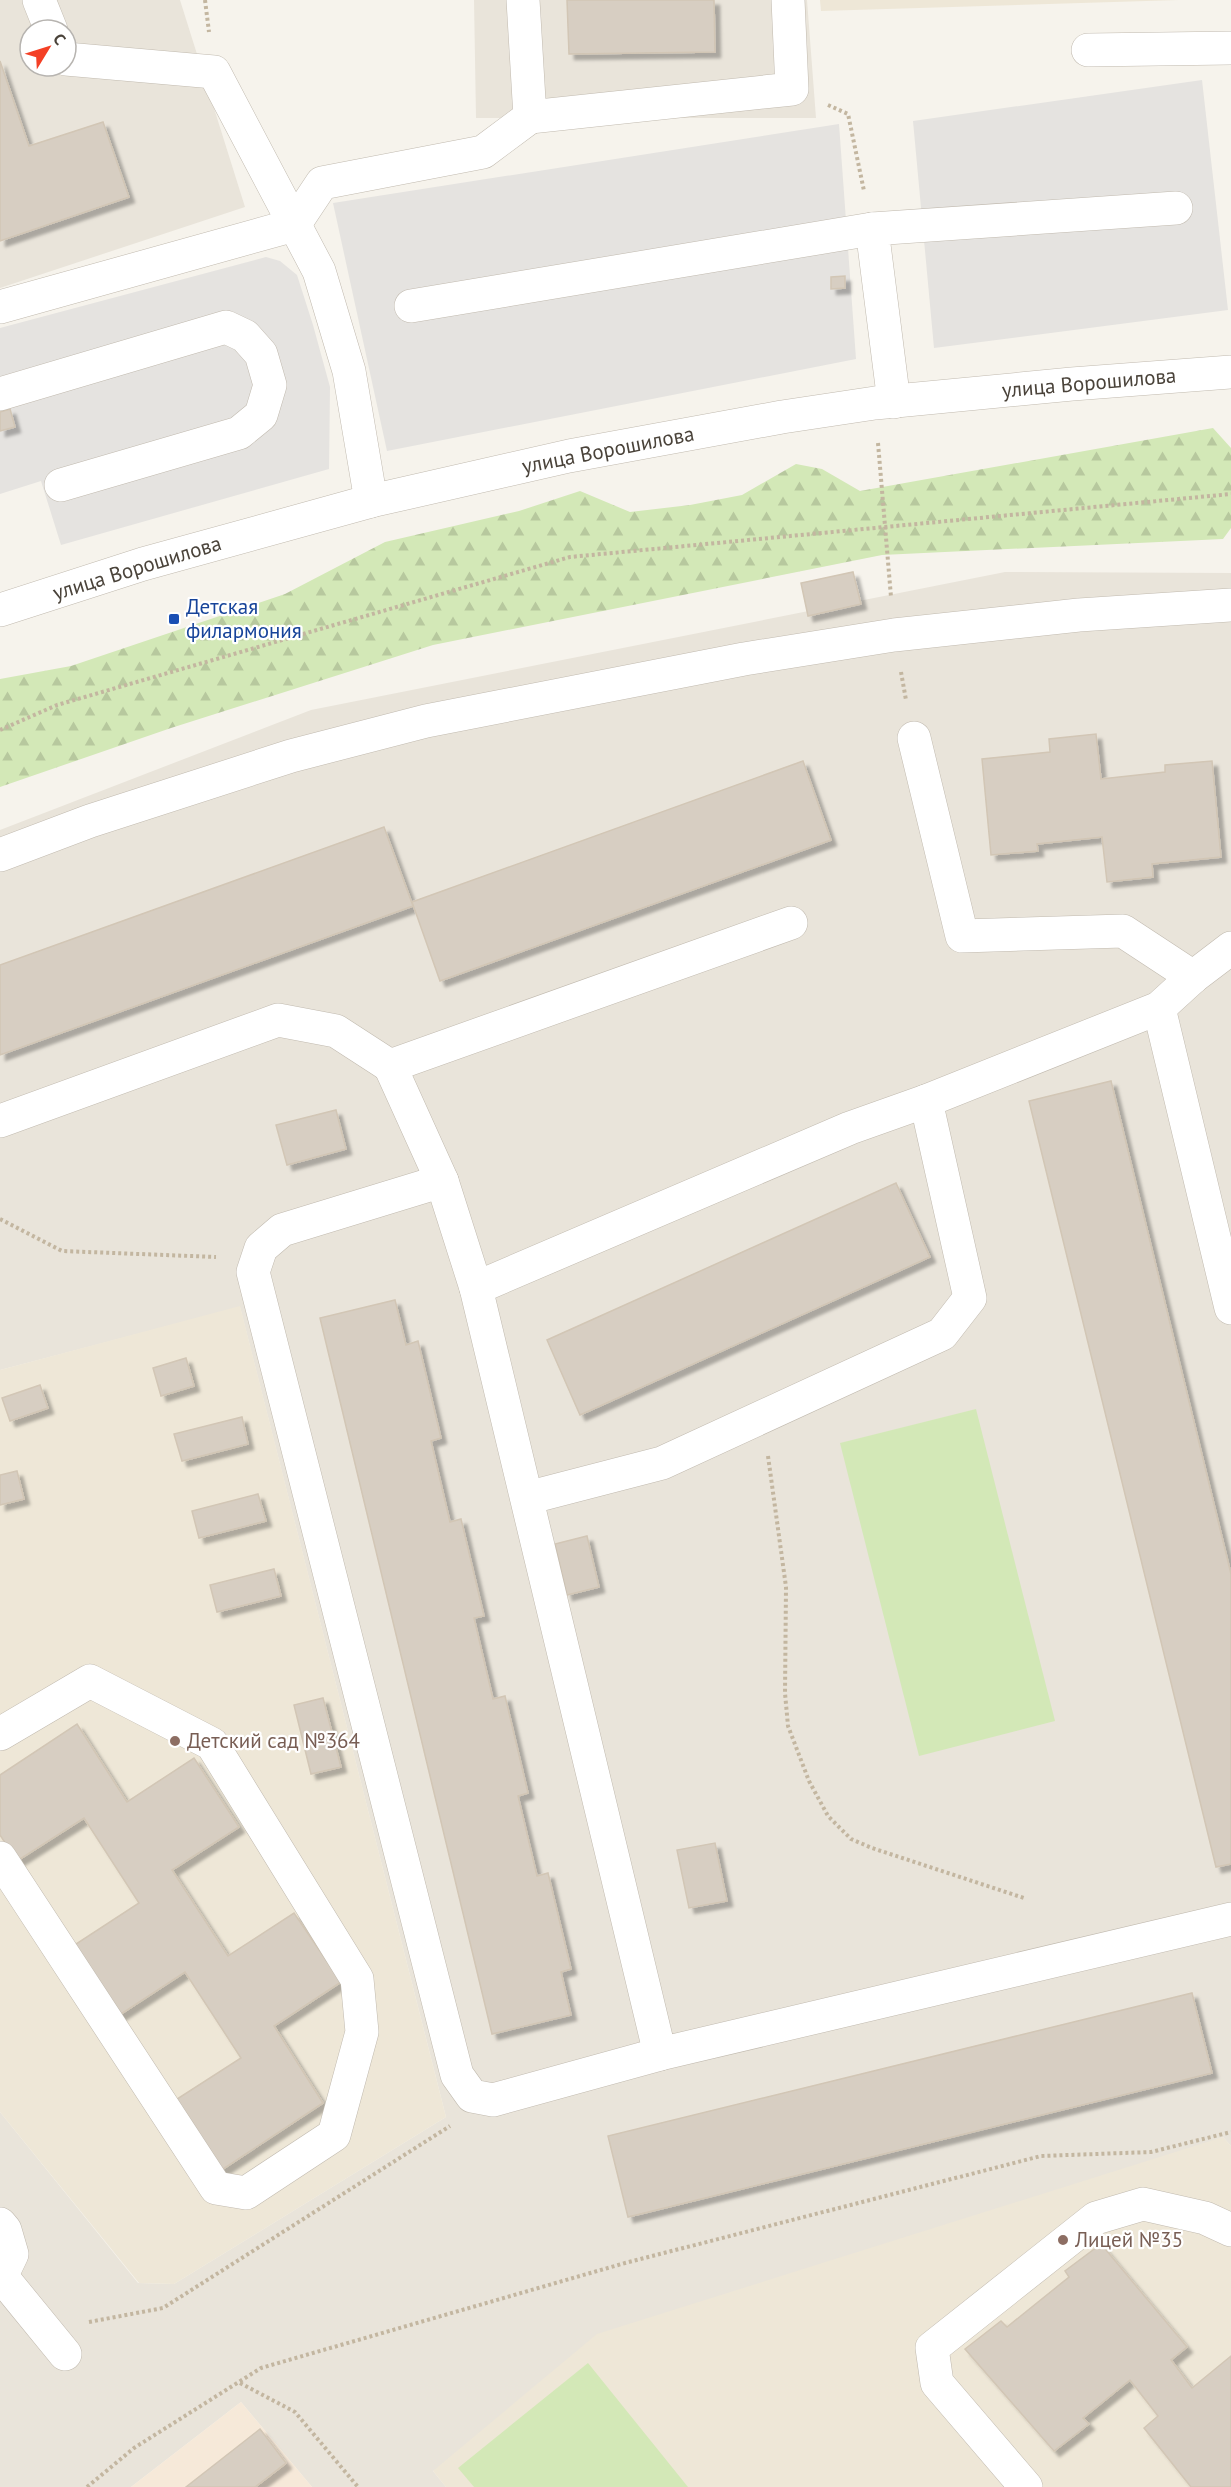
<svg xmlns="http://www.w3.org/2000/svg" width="1231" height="2487" font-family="'PT Sans',sans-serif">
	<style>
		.residential { fill: #e9e4da; fill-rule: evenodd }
		.commercial { fill: #f6e9d9 }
		.education { fill: #eee7d7 }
		.forest { fill: url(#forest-firs) }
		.pitch { fill: #d3e8b7 }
		.parking { fill: #e5e3e0 }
		.building { fill: #d7cec2; stroke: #d2c6b5; stroke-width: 1.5; filter: url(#shadow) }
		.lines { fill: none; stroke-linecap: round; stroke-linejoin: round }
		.minor-casing { stroke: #c1baaf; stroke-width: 34 }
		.path { stroke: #c3b6a0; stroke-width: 4; stroke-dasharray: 3 3; stroke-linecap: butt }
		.minor { stroke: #fff; stroke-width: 33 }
		.transit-dot { fill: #1a4fb4; stroke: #fff; stroke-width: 2 }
		.education-dot { fill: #8d6e63; stroke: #fff; stroke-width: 2 }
		.labels { text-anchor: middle; stroke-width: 4.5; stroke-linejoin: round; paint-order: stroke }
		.street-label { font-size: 21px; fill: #4a433a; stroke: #fff }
		.transit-label { font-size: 21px; fill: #164399; stroke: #fff; text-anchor: start }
		.education-label { font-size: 21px; fill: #785e54; stroke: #fff; text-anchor: start }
	</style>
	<defs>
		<pattern id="forest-firs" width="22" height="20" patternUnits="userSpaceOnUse" patternTransform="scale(1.5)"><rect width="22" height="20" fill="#d3e8b7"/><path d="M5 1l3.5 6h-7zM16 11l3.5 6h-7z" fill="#b7c89e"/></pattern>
		<filter id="shadow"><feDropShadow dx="5.5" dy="5.5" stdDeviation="1.5" flood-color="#0004"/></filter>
	</defs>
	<rect width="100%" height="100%" fill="#f6f3ec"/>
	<!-- residential -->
	<g class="residential">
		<path d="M 0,0 L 180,0 L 245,207 L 0,288 ZM 30,30 L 66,30 L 66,66 L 30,66 Z"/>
		<path d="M 474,0 L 807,0 L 816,118 L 476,118 Z"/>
		<path d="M 1005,572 L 1231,573 L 1231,2146 L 1223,2137 L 433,2471 L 446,2487 L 312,2487 L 241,2402 L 131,2487 L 0,2487 L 0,2112 L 138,2283 L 174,2284 L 446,2117 L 240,1307 L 0,1370 L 0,830 L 311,710 Z"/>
	</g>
	<!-- commercial -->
	<path class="commercial" d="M 241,2402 L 312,2487 L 131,2487 Z"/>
	<!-- education -->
	<g class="education">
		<path d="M 820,0 L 1179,0 L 821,11 Z"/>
		<path d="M 240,1306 L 446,2117 L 174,2284 L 139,2283 L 0,2112 L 0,1370 Z"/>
		<path d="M 1223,2137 L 1231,2146 L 1231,2487 L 446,2487 L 433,2471 L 597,2334 Z"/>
	</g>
	<!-- forest -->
	<path class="forest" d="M 1213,428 L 1231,448 L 1231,528 L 1223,539 L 882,555 L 433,645 L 171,728 L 0,787 L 0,679 L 71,666 L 285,594 L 385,542 L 519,511 L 580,491 L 630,512 L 690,505 L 742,495 L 796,464 L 822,469 L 860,491 Z"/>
	<!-- pitch -->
	<g class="pitch">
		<path d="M 976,1409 L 1055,1721 L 919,1756 L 840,1443 Z"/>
		<path d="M 588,2363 L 688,2487 L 474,2487 L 458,2468 Z"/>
	</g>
	<!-- parking -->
	<g class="parking">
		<path d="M 1202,80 L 1228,310 L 934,348 L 913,121 Z"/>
		<path d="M 839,124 L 856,359 L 387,451 L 333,203 Z"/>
		<path d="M 266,257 L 280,261 L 297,275 L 313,325 L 330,387 L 329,469 L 61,545 L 41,481 L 0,494 L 0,328 Z"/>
	</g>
	<!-- building -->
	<g class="building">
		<path d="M 567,0 L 714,0 L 715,52 L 569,54 Z"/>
		<path d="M 0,61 L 29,146 L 103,122 L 129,197 L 0,241 Z"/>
		<path d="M 845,276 L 845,288 L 831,289 L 831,277 Z"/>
		<path d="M 10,409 L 15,427 L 0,431 L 0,412 Z"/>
		<path d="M 853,572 L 861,604 L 808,616 L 801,583 Z"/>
		<path d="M 1096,734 L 1101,779 L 1165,772 L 1165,765 L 1212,761 L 1221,857 L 1152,864 L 1153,877 L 1107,882 L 1102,837 L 1037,844 L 1038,851 L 991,855 L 982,759 L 1050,752 L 1049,739 Z"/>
		<path d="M 803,761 L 831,840 L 440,981 L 412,902 Z"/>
		<path d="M 384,827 L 413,906 L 0,1055 L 0,965 Z"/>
		<path d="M 1111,1081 L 1231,1574 L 1231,1864 L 1216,1867 L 1029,1101 Z"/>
		<path d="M 336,1110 L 346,1149 L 287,1165 L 276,1125 Z"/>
		<path d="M 896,1183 L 930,1257 L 580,1415 L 547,1340 Z"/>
		<path d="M 395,1300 L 406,1345 L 418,1341 L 441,1438 L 431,1441 L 450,1522 L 461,1519 L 484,1616 L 474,1618 L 493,1699 L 505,1696 L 528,1793 L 518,1796 L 537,1876 L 548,1873 L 571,1969 L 561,1972 L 571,2015 L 492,2034 L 320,1318 Z"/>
		<path d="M 186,1358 L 194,1386 L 161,1396 L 153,1368 Z"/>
		<path d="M 40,1385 L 48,1408 L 10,1421 L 2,1398 Z"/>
		<path d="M 242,1417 L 248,1444 L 182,1461 L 174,1434 Z"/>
		<path d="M 17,1471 L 24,1499 L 0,1505 L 0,1475 Z"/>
		<path d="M 258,1494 L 266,1521 L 199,1538 L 192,1511 Z"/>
		<path d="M 587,1536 L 599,1587 L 567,1595 L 555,1544 Z"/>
		<path d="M 274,1569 L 281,1596 L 217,1612 L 210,1585 Z"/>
		<path d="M 323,1698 L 341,1767 L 311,1774 L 294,1705 Z"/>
		<path d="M 77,1724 L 127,1802 L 194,1758 L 239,1827 L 172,1870 L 228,1956 L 294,1913 L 341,1982 L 274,2026 L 323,2103 L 220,2171 L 174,2101 L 241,2058 L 185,1972 L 118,2016 L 73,1946 L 139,1903 L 84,1818 L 17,1861 L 0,1835 L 0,1775 Z"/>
		<path d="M 715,1843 L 727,1901 L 689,1908 L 677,1850 Z"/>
		<path d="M 1192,1993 L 1212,2073 L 628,2217 L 608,2136 Z"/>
		<path d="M 1101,2244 L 1187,2347 L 1171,2360 L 1192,2388 L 1231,2356 L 1231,2487 L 1191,2487 L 1144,2428 L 1158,2416 L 1130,2380 L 1083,2418 L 1089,2424 L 1054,2451 L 965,2349 L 1001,2321 L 1007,2327 L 1069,2277 L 1065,2271 Z"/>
		<path d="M 260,2429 L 286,2463 L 255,2487 L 186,2487 Z"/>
	</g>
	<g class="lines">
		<defs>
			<g id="minor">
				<path d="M 39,0 L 51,30"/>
				<path d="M 1088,50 L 1231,48"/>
				<path d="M 66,59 L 214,72 L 319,271 L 349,371 L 371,501"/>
				<path d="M 530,117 L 792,89 L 788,0"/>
				<path d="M 411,306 L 872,229"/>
				<path d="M 0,307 L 294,225 L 322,183 L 483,152 L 530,117 L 523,0"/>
				<path d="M 0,394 L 226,327 L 245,336 L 261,354 L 270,385 L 261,415 L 239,433 L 61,485"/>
				<path d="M 894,402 L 872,229 L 1176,208"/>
				<path d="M 0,610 L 143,564 L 371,501 L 569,456 L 782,417 L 875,403 L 1072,384 L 1231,372"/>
				<path d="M 914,738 L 962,936 L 1123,931 L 1193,977"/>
				<path d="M 0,855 L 90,821 L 291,756 L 426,721 L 744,659 L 894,635 L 1079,615 L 1231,605"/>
				<path d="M 1159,1008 L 1231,1308"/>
				<path d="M 390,1066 L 442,1181 L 476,1288 L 660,2054 L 1231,1919"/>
				<path d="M 0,1121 L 278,1020 L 336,1031 L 390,1066 L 791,923"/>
				<path d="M 442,1181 L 282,1230 L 261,1248 L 253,1272 L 457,2075 L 472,2096 L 493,2100 L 660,2054"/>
				<path d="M 476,1288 L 850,1128 L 926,1101"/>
				<path d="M 527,1498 L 662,1463 L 942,1334 L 970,1298 L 926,1101 L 1159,1008 L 1193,977 L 1231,948"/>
				<path d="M 0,1734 L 90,1681 L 212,1744 L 357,1979 L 362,2032 L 334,2135 L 246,2193 L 216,2188 L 0,1858"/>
				<path d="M 0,2224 L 5,2230 L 12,2254 L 0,2279"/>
				<path d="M 2,2277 L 65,2354"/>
				<path d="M 1026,2487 L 937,2383 L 932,2348 L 1096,2218 L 1143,2204 L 1205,2218 L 1231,2230"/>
			</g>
		</defs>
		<!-- minor casing -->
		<use href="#minor" class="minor-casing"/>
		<!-- path -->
		<g class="path">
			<path d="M 205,0 L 209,32"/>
			<path d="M 828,105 L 848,114 L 864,191"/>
			<path d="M 878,443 L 891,597"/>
			<path d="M 901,672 L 906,700"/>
			<path d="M 0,730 L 57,705 L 570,557 L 1231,494"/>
			<path d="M 0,1219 L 62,1251 L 216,1257"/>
			<path d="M 768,1456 L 786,1587 L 785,1693 L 788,1726 L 809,1781 L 828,1816 L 851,1839 L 872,1848 L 1024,1898"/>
			<path d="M 89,2322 L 163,2308 L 450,2126"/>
			<path d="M 240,2383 L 295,2412 L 358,2487"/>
			<path d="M 87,2487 L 134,2448 L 261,2368 L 625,2263 L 1041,2156 L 1151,2152 L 1231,2132"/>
		</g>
		<!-- minor -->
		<use href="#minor" class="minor"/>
	</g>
	<!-- markers -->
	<rect class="transit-dot" x="168" y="613" width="12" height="12" rx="3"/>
	<g class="education-dot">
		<circle cx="175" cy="1741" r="6"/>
		<circle cx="1063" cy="2240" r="6"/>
	</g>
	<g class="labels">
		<!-- street labels -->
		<g class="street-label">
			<text transform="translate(1089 383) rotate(-5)" y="7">улица Ворошилова</text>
			<text transform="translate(608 450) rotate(-11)" y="7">улица Ворошилова</text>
			<text transform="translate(137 568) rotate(-17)" y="7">улица Ворошилова</text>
		</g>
		<!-- transit labels -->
		<g class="transit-label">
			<text x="186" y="614">Детская<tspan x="186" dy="24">филармония</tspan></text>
		</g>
		<!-- education labels -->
		<g class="education-label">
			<text x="187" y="1748">Детский сад №364</text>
			<text x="1075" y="2247">Лицей №35</text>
		</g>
	</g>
	<!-- north arrow -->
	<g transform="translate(48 48) rotate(52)"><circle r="28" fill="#ffffff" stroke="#b7b4b0" stroke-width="1.5"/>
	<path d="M0-4.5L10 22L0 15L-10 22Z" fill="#f44025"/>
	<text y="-9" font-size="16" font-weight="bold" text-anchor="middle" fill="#4a433a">С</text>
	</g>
</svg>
